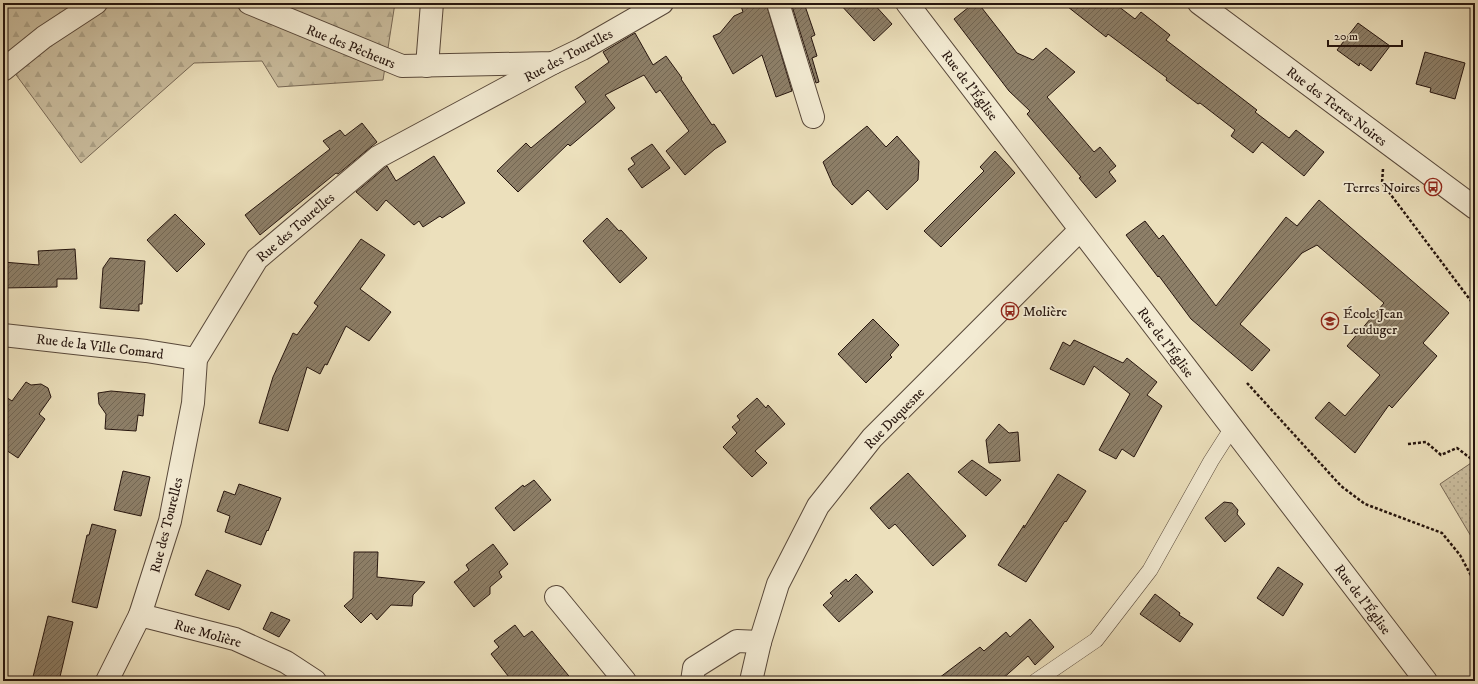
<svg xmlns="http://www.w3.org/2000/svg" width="1478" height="684" font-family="'IM FELL DW Pica',serif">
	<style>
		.green { fill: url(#green-dots); stroke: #786956 }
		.forest { fill: url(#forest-firs); stroke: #786956 }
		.building { fill: url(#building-hatch); stroke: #26150e }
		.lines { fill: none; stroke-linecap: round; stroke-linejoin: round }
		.service-casing { stroke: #58483a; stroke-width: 16 }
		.minor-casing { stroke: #58483a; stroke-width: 24 }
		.tertiary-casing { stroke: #58483a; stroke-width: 24 }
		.path { stroke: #26150e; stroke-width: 2.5; stroke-dasharray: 3 2; stroke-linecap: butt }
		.service { stroke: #f3ebd3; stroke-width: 15 }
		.minor { stroke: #f3ebd3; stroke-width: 22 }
		.tertiary { stroke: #f3ebd3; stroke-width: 22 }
		.labels { text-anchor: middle; stroke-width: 3.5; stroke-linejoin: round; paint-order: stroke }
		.street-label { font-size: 14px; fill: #26150e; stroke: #f3ebd3 }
		.poi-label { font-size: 14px; fill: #26150e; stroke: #f3ebd3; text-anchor: start }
	</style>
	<defs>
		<pattern id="green-dots" width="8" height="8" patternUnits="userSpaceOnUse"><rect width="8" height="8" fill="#cabd9e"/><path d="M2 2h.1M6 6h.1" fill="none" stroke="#ada287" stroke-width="1.8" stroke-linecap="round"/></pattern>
		<pattern id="forest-firs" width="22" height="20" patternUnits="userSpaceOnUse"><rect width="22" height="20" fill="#cabd9e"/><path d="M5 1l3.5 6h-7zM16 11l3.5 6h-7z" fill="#ada287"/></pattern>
		<pattern id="building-hatch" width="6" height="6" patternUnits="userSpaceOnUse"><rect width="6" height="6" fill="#8d7f68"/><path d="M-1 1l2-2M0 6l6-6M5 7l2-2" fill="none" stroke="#736754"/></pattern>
	</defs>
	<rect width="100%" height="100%" fill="#ece0bc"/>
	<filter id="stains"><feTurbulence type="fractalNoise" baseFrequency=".005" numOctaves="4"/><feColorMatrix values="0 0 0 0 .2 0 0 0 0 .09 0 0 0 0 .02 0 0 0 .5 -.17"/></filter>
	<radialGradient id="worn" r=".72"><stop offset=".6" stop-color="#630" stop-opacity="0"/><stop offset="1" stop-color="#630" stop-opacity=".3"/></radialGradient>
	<!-- green -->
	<path class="green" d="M 1474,461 L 1475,461 L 1475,543 L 1440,484 Z"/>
	<!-- forest -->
	<path class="forest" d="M 3,3 L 395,3 L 383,80 L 278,87 L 262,61 L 194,63 L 81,163 L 3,57 Z"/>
	<!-- building -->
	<g class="building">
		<path d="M 740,3 L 766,3 L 792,91 L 776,97 L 762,55 L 733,74 L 713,36 L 720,33 L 734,16 L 743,12 Z"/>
		<path d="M 791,3 L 804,3 L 815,35 L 811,37 L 817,56 L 812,58 L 819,82 L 816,83 Z"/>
		<path d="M 839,3 L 873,3 L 892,24 L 874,41 Z"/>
		<path d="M 974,3 L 978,3 L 1017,53 L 1033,60 L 1046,48 L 1075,72 L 1047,97 L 1094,152 L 1100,147 L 1116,166 L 1109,172 L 1116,181 L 1096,198 L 1079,178 L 1081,177 L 1027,114 L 1030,111 L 1009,91 L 954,19 Z"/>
		<path d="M 1063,3 L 1114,3 L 1135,19 L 1141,12 L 1170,35 L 1166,40 L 1257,110 L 1255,112 L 1289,138 L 1296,130 L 1324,152 L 1304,176 L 1262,142 L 1253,153 L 1231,136 L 1235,130 L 1200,103 L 1198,104 L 1166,80 L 1167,78 L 1108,34 L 1106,37 Z"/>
		<path d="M 1358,23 L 1390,46 L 1371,71 L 1360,63 L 1359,66 L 1337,50 Z"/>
		<path d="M 635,33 L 653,65 L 666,56 L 682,78 L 681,79 L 712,125 L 714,124 L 726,142 L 715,149 L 685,175 L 666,151 L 689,131 L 660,90 L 656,93 L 644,75 L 605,95 L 615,108 L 570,146 L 568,144 L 518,192 L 497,171 L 526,143 L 531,148 L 586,102 L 575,87 L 609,62 L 603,52 Z"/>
		<path d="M 1425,52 L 1465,63 L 1455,99 L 1430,92 L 1431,88 L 1416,84 Z"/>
		<path d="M 362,123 L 377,142 L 338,174 L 336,173 L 260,235 L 245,215 L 330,149 L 323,141 L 340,130 L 345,136 Z"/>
		<path d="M 867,126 L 886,147 L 897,136 L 919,161 L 918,180 L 887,210 L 868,190 L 852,205 L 833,185 L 823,162 Z"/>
		<path d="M 652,144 L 670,168 L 642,188 L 628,169 L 635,164 L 631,158 Z"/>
		<path d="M 995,151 L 1015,173 L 941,247 L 924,231 L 984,171 L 980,167 Z"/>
		<path d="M 434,156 L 465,203 L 442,218 L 440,216 L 423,227 L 419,221 L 414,225 L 386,200 L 377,211 L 356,192 L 387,166 L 396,181 Z"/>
		<path d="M 1319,200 L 1449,313 L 1423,343 L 1437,356 L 1392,408 L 1389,405 L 1355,453 L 1315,418 L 1329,402 L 1345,416 L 1380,375 L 1347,346 L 1384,303 L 1317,245 L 1302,253 L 1240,324 L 1270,350 L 1252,371 L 1191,319 L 1159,276 L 1158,277 L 1126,235 L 1145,221 L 1159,239 L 1163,235 L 1216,306 L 1286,217 L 1297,226 Z"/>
		<path d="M 175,214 L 205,244 L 177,272 L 147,240 Z"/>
		<path d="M 607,218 L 619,231 L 621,230 L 647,258 L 620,283 L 583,241 Z"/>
		<path d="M 361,239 L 385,255 L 360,289 L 391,312 L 369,341 L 346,326 L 327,365 L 325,364 L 320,374 L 307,367 L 288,431 L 259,423 L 273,377 L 293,333 L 297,335 L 318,306 L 314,303 Z"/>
		<path d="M 75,249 L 77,279 L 57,279 L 57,287 L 3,288 L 3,262 L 39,265 L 38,251 Z"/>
		<path d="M 110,258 L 145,261 L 142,304 L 139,304 L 139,311 L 100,308 L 103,268 Z"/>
		<path d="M 873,319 L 899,345 L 890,355 L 892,357 L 866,383 L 838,354 Z"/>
		<path d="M 1074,340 L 1123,363 L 1127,358 L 1157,382 L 1147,395 L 1162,406 L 1134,457 L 1122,449 L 1116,459 L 1099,450 L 1130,394 L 1094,366 L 1084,385 L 1050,369 L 1063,342 L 1070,346 Z"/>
		<path d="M 26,382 L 31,385 L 41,384 L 48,388 L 51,397 L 39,414 L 45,419 L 18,458 L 3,448 L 3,395 L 12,401 Z"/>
		<path d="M 111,391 L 145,394 L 143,416 L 138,415 L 136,431 L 105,429 L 106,414 L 99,404 L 98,393 Z"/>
		<path d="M 757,398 L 766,408 L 768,405 L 785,424 L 755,451 L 767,463 L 752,477 L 723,447 L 737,433 L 732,427 L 740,420 L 737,416 Z"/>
		<path d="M 999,424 L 1009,433 L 1018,432 L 1020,461 L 989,463 L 986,440 Z"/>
		<path d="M 972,460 L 1001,480 L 986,496 L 958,472 Z"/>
		<path d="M 123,471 L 150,477 L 141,516 L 114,510 Z"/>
		<path d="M 908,473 L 966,536 L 933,566 L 895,524 L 889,529 L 870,508 Z"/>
		<path d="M 1058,474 L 1086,491 L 1066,522 L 1065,521 L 1026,582 L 998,565 L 1024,525 L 1024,528 Z"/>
		<path d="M 534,480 L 551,500 L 514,531 L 495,508 L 523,485 L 524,487 Z"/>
		<path d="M 239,484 L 281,498 L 268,531 L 267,530 L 261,545 L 225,532 L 230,516 L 217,511 L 224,491 L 235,495 Z"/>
		<path d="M 1224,502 L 1232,503 L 1238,510 L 1237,514 L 1245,524 L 1225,542 L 1205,518 Z"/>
		<path d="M 92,524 L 116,530 L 97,608 L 72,602 L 87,535 L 89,535 Z"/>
		<path d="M 493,544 L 508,564 L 499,572 L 502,577 L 490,587 L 490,594 L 474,607 L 454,582 L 469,570 L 466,565 Z"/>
		<path d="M 354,552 L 378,552 L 377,577 L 425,582 L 413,595 L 412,606 L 391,605 L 377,620 L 371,613 L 361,623 L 344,606 L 353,598 Z"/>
		<path d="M 1278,567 L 1303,584 L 1283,616 L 1257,598 Z"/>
		<path d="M 207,570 L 241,585 L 229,610 L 195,595 Z"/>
		<path d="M 856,574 L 873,592 L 839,622 L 823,605 L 833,596 L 830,593 L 846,579 L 848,582 Z"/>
		<path d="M 1155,594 L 1180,613 L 1179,615 L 1193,624 L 1180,642 L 1140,614 Z"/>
		<path d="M 271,612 L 290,620 L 279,637 L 263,629 Z"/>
		<path d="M 48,616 L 73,622 L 59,681 L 32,681 Z"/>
		<path d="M 1030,619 L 1054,647 L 1035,665 L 1028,656 L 1000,681 L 935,681 L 980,647 L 984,651 L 1006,632 L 1010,637 Z"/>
		<path d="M 515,625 L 524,637 L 532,631 L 573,681 L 512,681 L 491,654 L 499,647 L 494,641 Z"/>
	</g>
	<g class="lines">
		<defs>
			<path id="service" d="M 1036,681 L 1096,640 L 1150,570 L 1211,461 L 1232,428"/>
			<g id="minor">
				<path d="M 778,3 L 813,117"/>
				<path d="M 1199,3 L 1475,208"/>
				<path d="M 427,66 L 432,3"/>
				<path d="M 3,335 L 146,351 L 196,359"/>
				<path d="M 556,597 L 625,681"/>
				<path d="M 140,615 L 235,639 L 286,662 L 315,681"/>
				<path d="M 107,681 L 140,615 L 170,521 L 193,403 L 196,359 L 257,259 L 378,157 L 553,63"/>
				<path d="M 692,681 L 694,668 L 737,641 L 760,642"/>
				<path d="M 751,681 L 760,642 L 778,584 L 818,506 L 872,438 L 1080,230"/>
			</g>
			<g id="tertiary">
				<path d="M 249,3 L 402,66 L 553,63 L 582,49 L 662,3"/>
				<path d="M 907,3 L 1426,681"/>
				<path d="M 3,70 L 44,37 L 96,3"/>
			</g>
		</defs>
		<!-- service casing -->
		<use href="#service" class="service-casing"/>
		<!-- minor casing -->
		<use href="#minor" class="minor-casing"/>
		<!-- tertiary casing -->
		<use href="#tertiary" class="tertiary-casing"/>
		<!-- path -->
		<g class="path">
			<path d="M 1383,169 L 1382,183 L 1471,301"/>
			<path d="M 1247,383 L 1341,486 L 1365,504 L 1442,533 L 1460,555 L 1475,583"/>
			<path d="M 1408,444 L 1426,442 L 1441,455 L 1457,448 L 1474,461"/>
		</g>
		<!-- service -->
		<use href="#service" class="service"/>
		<!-- minor -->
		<use href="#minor" class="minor"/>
		<!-- tertiary -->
		<use href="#tertiary" class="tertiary"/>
	</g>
	<!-- icons -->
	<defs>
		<symbol id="bus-ring" viewBox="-11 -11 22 22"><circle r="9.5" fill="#f3ebd3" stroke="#8f2418" stroke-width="1.5"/><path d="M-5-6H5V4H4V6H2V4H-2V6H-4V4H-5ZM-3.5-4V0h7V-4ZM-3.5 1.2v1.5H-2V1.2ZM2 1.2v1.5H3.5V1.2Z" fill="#8f2418"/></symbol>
		<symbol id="school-ring" viewBox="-11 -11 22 22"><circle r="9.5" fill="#f3ebd3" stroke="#8f2418" stroke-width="1.5"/><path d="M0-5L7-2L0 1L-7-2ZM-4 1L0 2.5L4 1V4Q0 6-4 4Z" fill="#8f2418"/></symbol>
	</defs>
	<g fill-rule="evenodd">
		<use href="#bus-ring" x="1423" y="177" width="20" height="20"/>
		<use href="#bus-ring" x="1000" y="301" width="20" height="20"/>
		<use href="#school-ring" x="1320" y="311" width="20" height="20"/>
	</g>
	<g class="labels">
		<!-- street labels -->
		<g class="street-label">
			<text transform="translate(351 46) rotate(22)" y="5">Rue des Pêcheurs</text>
			<text transform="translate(568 55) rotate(-28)" y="5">Rue des Tourelles</text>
			<text transform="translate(970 85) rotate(53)" y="5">Rue de l'Église</text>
			<text transform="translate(1337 106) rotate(37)" y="5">Rue des Terres Noires</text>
			<text transform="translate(295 227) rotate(-41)" y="5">Rue des Tourelles</text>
			<text transform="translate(1166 342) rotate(53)" y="5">Rue de l'Église</text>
			<text transform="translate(100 346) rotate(7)" y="5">Rue de la Ville Comard</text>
			<text transform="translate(894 418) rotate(-46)" y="5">Rue Duquesne</text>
			<text transform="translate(166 525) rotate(-76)" y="5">Rue des Tourelles</text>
			<text transform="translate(1363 599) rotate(53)" y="5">Rue de l'Église</text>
			<text transform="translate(208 633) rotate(16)" y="5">Rue Molière</text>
		</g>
		<!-- poi labels -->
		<g class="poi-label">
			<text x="1420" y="192" text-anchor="end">Terres Noires</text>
			<text x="1023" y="316">Molière</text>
			<text x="1343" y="318">École Jean<tspan x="1343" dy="16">Leuduger</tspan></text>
		</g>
	</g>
	<!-- margin -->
	<rect width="1478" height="684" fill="none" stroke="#ece0bc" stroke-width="16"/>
	<rect x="4" y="4" width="1470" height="676" fill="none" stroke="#26150e" stroke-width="2"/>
	<rect x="8" y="8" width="1462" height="668" fill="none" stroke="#26150e"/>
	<!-- scale -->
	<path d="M1328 40v6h74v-6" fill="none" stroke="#26150e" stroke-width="2"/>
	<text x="1334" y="40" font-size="12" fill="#26150e" stroke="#f3ebd3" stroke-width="3" paint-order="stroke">20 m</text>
	<rect width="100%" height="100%" filter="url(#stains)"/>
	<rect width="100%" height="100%" fill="url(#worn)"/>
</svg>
